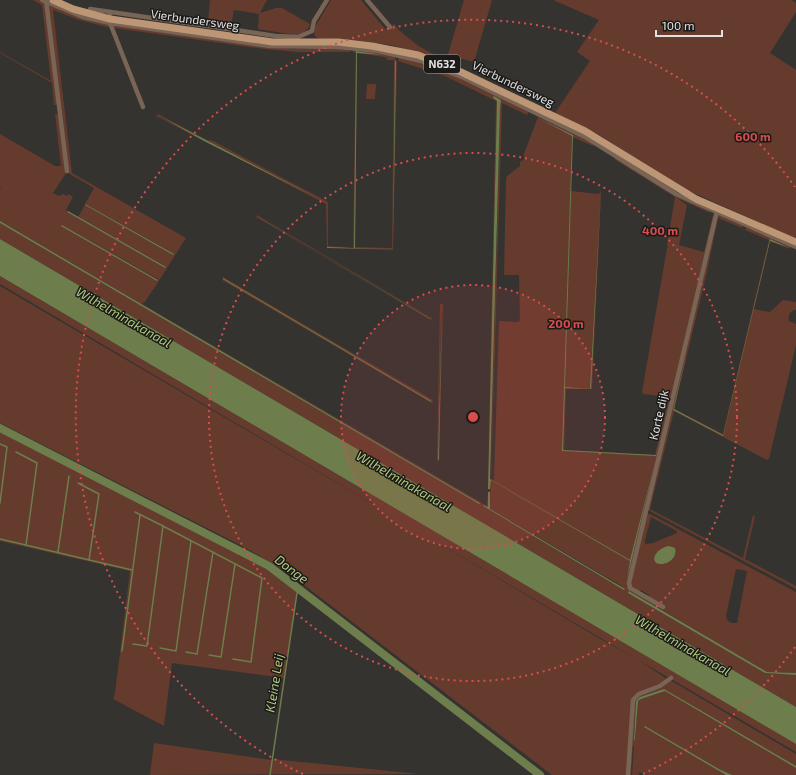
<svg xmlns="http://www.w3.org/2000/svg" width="796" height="775" font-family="'Exo 2',sans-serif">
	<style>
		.green { fill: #653b2e; fill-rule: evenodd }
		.water { fill: #6d7d4b }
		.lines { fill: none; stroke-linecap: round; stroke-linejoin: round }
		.stream { stroke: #6d7d4b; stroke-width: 1.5 }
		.river { stroke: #6d7d4b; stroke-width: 8 }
		.minor { stroke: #786556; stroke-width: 4.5 }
		.primary { stroke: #bd9676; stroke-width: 7 }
		.ring { fill: none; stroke: #d84d4d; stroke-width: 2; stroke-dasharray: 2 4 }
		.labels { text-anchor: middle; stroke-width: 3; stroke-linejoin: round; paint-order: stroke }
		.shield { fill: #1b1a19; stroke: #a6a5a4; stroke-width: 1 }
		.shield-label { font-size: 11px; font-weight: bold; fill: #e2e1e0 }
		.street-label { font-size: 12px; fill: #e2e1e0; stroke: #1b1a19 }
		.water-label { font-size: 13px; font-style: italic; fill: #b1cb7e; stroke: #1b1a19 }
		.centre { fill: #d84d4d; stroke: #1b1a19; stroke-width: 2 }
		.ring-label { font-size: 12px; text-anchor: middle; font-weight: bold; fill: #d84d4d; stroke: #1b1a19; stroke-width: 3; stroke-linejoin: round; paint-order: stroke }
	</style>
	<rect width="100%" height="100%" fill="#343330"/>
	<!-- green -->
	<g class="green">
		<path d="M 33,0 L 40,0 L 46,3 L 58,103 L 56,105 L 54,105 L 52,83 L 0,53 L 0,52 L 51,81 L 42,5 Z"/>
		<path d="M 210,0 L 267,0 L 260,13 L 276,8 L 282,8 L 310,24 C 308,31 302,34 295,35 L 258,29 L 259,14 L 234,10 L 231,25 L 208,22 Z"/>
		<path d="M 331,0 L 361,0 L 386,30 L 394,24 L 400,31 L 417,45 L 445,61 L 391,45 L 360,41 L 317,38 L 314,34 L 315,27 Z"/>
		<path d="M 464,0 L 492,0 L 474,62 L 451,56 L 450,59 L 447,58 Z"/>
		<path d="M 553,0 L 792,0 L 796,3 L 796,12 L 770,53 L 796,70 L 796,239 L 685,189 L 599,135 L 555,113 L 590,61 L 577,52 L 599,20 Z"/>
		<path d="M 48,4 L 109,24 L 111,28 L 79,20 L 53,10 L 72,173 L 186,238 L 153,290 L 151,290 L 152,291 L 145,302 L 144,302 L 142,304 L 487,506 L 488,492 L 488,507 L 484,505 L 483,506 L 600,576 L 625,588 L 490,509 L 500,109 L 501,100 L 493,98 L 497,100 L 488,489 L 496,101 L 445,76 L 398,61 L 399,58 L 395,57 L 395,64 L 397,61 L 393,250 L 327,248 L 326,204 L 156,116 L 158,114 L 207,140 L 213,141 L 328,202 L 328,246 L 353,248 L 356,53 L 353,52 L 353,49 C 383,53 414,59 443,71 C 472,82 501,98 529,111 L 527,115 L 502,103 L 491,479 L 494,480 L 499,321 L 519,322 L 520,317 L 519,275 L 504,275 L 506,179 L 507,176 L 520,166 L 520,162 L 524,159 L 524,154 L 538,117 L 593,143 L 593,146 L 572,137 L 563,451 L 618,454 L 563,450 L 565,388 L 567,388 L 565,387 L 571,191 L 599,194 L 601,191 L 601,193 L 592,389 L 566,389 L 564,450 L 655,455 L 669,397 L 643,394 L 642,392 L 667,248 L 668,248 L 667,245 L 675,197 L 614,159 L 617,158 L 709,211 L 710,213 L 677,198 L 687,205 L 679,245 L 704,252 L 713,215 L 715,216 L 628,586 L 648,597 L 649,595 L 641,590 L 639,592 L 630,585 L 646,514 L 650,514 L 796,592 L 796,673 L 767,672 L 630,591 L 629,593 L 765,673 L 796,675 L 796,707 L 0,239 L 0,223 L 479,504 L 471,498 L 0,221 L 0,188 L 2,188 L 0,187 L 0,134 L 55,166 L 61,166 L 55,114 L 57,114 L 59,116 L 66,173 L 53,193 L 59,196 L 63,194 L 67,196 L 68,194 L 73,197 L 66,210 L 67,212 L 165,268 L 166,267 L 78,217 L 85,205 L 173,255 L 174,254 L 85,204 L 94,188 L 68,173 ZM 357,53 L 384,57 L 387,58 L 387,60 L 394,60 L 392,248 L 355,247 ZM 158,116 L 164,118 L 323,201 ZM 62,225 L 158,279 L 158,280 L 62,226 ZM 651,517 L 677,531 L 677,533 L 653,543 L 645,544 L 645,540 ZM 736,569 L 747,571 L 737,623 L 731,623 L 727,620 L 726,616 Z"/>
		<path d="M 113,25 L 293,49 L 349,49 L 350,52 L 298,52 L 264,49 L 114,28 Z"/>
		<path d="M 367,84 L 376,84 L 375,99 L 366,99 Z"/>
		<path d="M 717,214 L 743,226 L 742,228 L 718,218 L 707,272 L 674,409 L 723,434 L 769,240 L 745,230 L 746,227 L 791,246 L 790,249 L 770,241 L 754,309 L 770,312 L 783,300 L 796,302 L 796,310 L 794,310 C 789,313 788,316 789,321 L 796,324 L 796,345 L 769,459 L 767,460 L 674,411 L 650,509 L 743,558 L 753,515 L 755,516 L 745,559 L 796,586 L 796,589 L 648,510 Z"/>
		<path d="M 257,215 L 270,223 L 432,318 L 431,320 L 256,217 ZM 262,220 L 270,224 L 431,318 L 430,319 Z"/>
		<path d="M 0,276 L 793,742 L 796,744 L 796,752 L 640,661 L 667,679 L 665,683 L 635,696 L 626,775 L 552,775 L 287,572 L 244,547 L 0,423 L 0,286 L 414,528 L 0,284 ZM 415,529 L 638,660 L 597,637 Z"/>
		<path d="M 223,277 L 433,400 L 432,403 L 222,280 Z"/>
		<path d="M 440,304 L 443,304 L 439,461 L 437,460 ZM 442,304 L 439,457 L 438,460 L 441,317 Z"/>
		<path d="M 0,429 L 49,455 L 247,555 L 279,573 L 297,590 L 284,678 L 172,663 L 164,726 L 113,699 L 115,693 L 130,571 L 0,541 Z"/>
		<path d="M 670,680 L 796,754 L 796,766 L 664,689 L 640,697 L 636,701 L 634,739 L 635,739 L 638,701 L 641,699 L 665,691 L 796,768 L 796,775 L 732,775 L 719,769 L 645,726 L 645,727 L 726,775 L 645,775 L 640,772 L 638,774 L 640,775 L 632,775 L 634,746 L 633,746 L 631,775 L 628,775 L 633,702 L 637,697 Z"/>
		<path d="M 154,743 L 272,760 L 272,759 L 419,774 L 150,775 Z"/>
	</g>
	<!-- water -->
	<g class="water">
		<path d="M 356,51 L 384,55 L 357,53 L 355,248 L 393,249 L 395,60 L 396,61 L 393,249 L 327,248 L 327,247 L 328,204 L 327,247 L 354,248 Z"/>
		<path d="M 494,96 L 501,100 L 500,109 L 490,479 L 630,560 L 655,462 L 627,579 L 630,561 L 491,480 L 490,489 L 488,489 L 497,101 L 493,98 Z"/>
		<path d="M 158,115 L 323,201 L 204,141 Z"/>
		<path d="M 540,119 L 573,135 L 565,387 L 590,389 L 601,192 L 591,389 L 565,388 L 563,450 L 656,455 L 669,402 L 656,456 L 562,451 L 572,136 Z"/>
		<path d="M 85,204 L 174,254 L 173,255 L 85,205 Z"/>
		<path d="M 68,211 L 166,267 L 165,268 L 67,212 Z"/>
		<path d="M 257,216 L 270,224 L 431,319 L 430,319 Z"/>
		<path d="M 0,221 L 471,498 L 480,503 L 479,504 L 0,223 Z"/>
		<path d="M 62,225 L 158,280 L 157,281 L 152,278 L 61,226 Z"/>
		<path d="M 0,239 L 796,707 L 796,744 L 0,276 Z"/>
		<path d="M 770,239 L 789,248 L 770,241 L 723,436 L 767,459 L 673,410 L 688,347 L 674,409 L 723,435 Z"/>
		<path d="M 223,278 L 431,401 L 431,402 L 223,279 Z"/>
		<path d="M 442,304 L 442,305 L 439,460 L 438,460 Z"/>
		<path d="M 488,492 L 490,492 L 490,509 L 625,589 L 624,590 L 483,506 L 483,505 L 488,507 Z"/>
		<path d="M 669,546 L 675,548 C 678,558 666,567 656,563 L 654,559 C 655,552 662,547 669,546 Z"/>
		<path d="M 629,591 L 767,672 L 796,673 L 796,675 L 765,673 L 628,593 Z"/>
		<path d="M 664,689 L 796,766 L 796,768 L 665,691 L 641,699 L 638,701 L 635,739 L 634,740 L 636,701 L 640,697 Z"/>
		<path d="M 645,726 L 719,769 L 732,775 L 726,775 L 644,727 Z"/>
	</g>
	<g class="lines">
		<!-- stream -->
		<g class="stream">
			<path d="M 0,444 L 7,447 L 0,503"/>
			<path d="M 16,452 L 37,463 L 26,545"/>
			<path d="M 78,483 L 99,494 L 89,560"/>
			<path d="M 163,526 L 262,578 L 251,662 L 233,659"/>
			<path d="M 0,539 L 132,570"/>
			<path d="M 58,552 L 69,476"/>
			<path d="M 298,590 L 298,587"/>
			<path d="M 133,644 L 147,646 L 163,526 L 135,512"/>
			<path d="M 160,648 L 176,651 L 191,541"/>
			<path d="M 122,651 L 140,515"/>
			<path d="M 186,652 L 197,654 L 213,552"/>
			<path d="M 209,655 L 221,657 L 235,564"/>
			<path d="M 270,775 L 297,593"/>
		</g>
		<!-- river -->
		<path class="river" d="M 0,428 L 269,566 L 540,775"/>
		<!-- minor -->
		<g class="minor">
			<path d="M 42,0 L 83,17 L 110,23 L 270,46 L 339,47 L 378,51 L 421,61 L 464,78 L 587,138 L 676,194 L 796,247"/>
			<path d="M 46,0 L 67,171"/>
			<path d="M 367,0 L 390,27"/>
			<path d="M 90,9 L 276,36 L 298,37 L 312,31 L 314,21 L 327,0"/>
			<path d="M 110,12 L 110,23 L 143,107"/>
			<path d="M 663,607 L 630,588 L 629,583 L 717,211"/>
			<path d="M 628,775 L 633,700 L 639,694 L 660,686 L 671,678"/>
		</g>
		<!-- primary -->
		<path class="primary" d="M 53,0 L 73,9 L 110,19 L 273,42 L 338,42 L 372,46 L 418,55 L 461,72 L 585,131 L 696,199 L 796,242"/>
	</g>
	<!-- distance rings -->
	<circle cx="473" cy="417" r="132" fill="#d84d4d" fill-opacity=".12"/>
	<g class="ring">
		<circle cx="473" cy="417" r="132"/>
		<circle cx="473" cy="417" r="264"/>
		<path d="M795 647A396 396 0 0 1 643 774M303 774A396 396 0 1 1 795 187"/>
	</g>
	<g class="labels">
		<!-- shield labels -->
		<rect class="shield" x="424" y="55" width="36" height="18" rx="3"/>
		<g class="shield-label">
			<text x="442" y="68">N632</text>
		</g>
		<!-- street labels -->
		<g class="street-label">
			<text transform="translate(195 20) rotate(8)" y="4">Vierbundersweg</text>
			<text transform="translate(513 84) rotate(26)" y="4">Vierbundersweg</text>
			<text transform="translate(659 415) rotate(-77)" y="4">Korte dijk</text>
		</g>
		<!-- water labels -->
		<g class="water-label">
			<text transform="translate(124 317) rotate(30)" y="5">Wilhelminakanaal</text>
			<text transform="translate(404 481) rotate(30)" y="5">Wilhelminakanaal</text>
			<text transform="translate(292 569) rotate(37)" y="5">Donge</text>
			<text transform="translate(683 645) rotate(30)" y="5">Wilhelminakanaal</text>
			<text transform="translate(274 683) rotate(-81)" y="5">Kleine Leij</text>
		</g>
	</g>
	<circle cx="473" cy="417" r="6" class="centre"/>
	<g class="ring-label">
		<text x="753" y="141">600 m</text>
		<text x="660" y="235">400 m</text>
		<text x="566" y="328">200 m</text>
	</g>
	<!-- scale -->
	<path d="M656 30v6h66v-6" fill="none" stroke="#e2e1e0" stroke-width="2"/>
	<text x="662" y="30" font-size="12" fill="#e2e1e0" stroke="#1b1a19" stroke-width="3" paint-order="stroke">100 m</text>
</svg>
